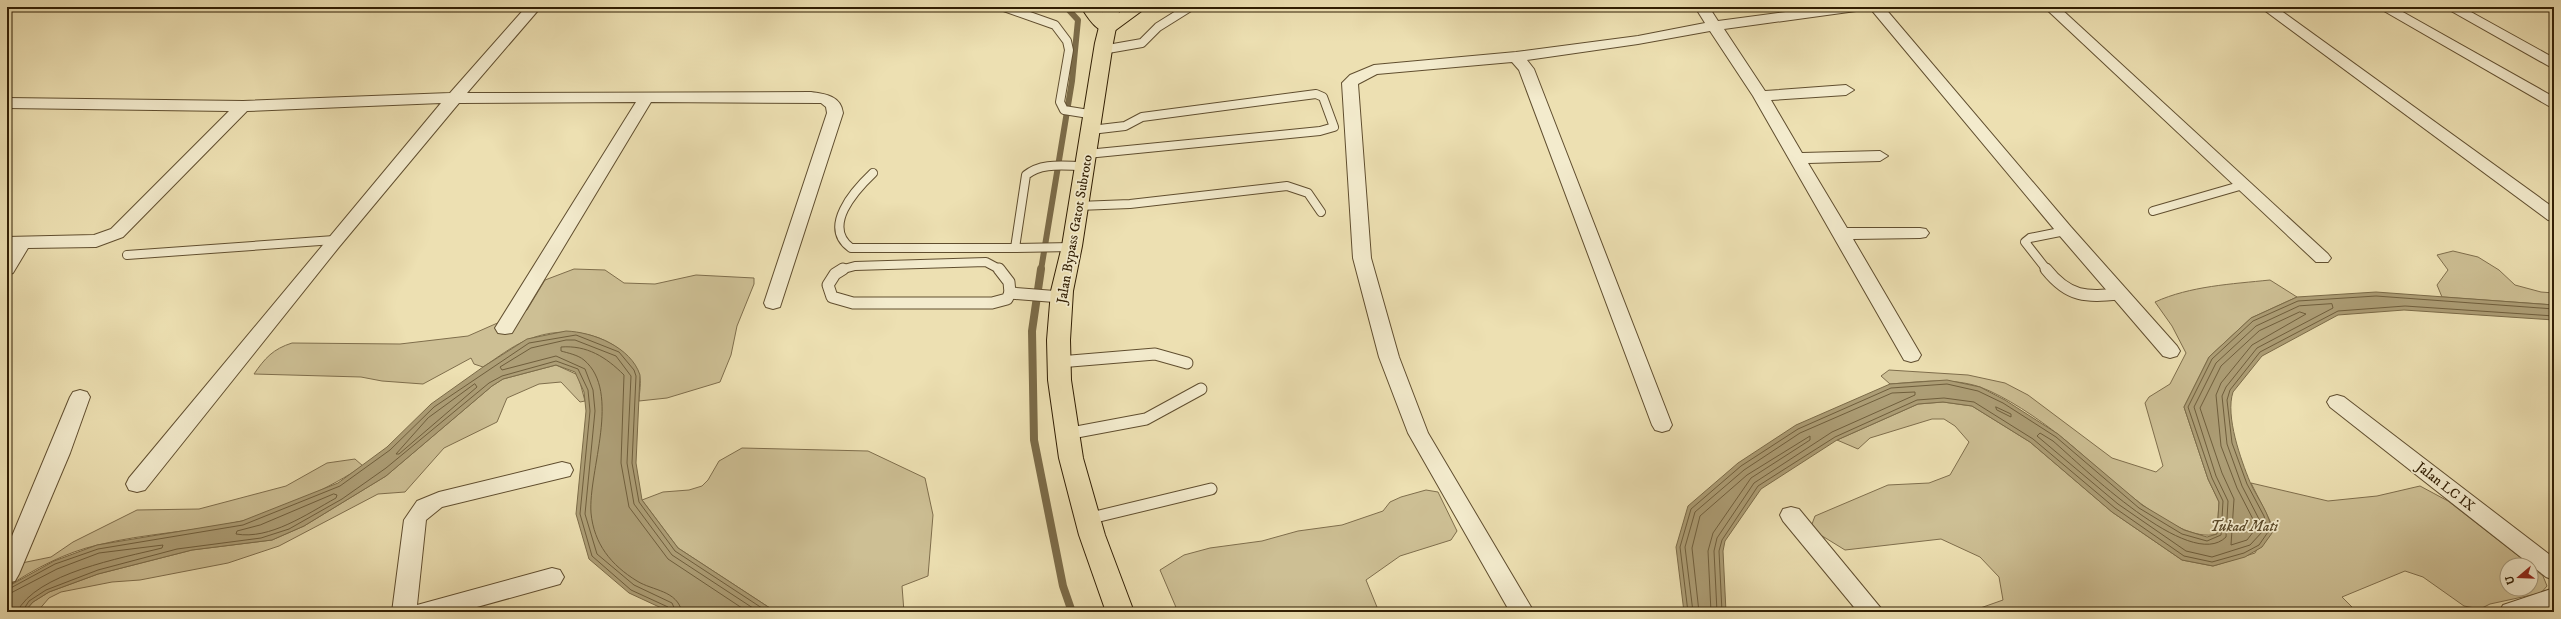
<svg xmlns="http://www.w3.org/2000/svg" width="2561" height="619" font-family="'IM FELL DW Pica',serif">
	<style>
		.green { fill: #cdbf94; stroke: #7f6e4c }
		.water { fill: #ad9e76; stroke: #7b6b48 }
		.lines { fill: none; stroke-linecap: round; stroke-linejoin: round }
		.shore { stroke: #6f5e3c; stroke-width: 1 }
		.stream-far1 { stroke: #7b6b48; stroke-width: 6 }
		.stream { stroke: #7b6b48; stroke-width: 8 }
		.service-far1-casing { stroke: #604e2f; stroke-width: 10 }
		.service-casing { stroke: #604e2f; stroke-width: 13 }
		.minor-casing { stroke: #604e2f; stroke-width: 2 }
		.primary-casing { stroke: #311e03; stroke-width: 2 }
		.trunk-casing { stroke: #311e03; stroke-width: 2 }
		.service-far1 { stroke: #f3ebcd; stroke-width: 8 }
		.service { stroke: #f3ebcd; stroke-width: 11 }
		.minor { fill: #f3ebcd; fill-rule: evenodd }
		.primary { fill: #ede0b2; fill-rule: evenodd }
		.trunk { fill: #ede0b2; fill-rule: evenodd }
		.labels { text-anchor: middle; stroke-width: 3.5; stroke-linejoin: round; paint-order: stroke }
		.street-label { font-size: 14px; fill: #311e03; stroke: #f3ebcd }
		.water-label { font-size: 15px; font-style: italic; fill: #5c4b2b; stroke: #f3ebcd }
	</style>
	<rect width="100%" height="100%" fill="#ede0b2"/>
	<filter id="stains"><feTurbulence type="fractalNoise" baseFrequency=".005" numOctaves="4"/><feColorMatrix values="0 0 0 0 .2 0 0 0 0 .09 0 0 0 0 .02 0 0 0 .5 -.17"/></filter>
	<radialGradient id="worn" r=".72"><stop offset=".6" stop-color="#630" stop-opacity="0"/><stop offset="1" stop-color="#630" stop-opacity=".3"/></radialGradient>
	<!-- green -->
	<g class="green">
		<path d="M 2453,251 L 2478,257 L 2499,270 L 2515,285 L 2541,292 L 2554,293 L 2554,305 L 2442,297 L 2437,285 L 2448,270 L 2437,255 Z"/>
		<path d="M 574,269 L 605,270 L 624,283 L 655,284 L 696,275 L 754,278 L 754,284 L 737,326 L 731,355 L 720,382 L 667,398 L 639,401 C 639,394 642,381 639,374 C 620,333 566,323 527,340 C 512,346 497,358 483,367 L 474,364 L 471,358 L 423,384 L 382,381 L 361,377 L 254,374 C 265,358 273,349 292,343 L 400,344 L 468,336 L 527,310 L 545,280 Z"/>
		<path d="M 2270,280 L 2297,297 L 2251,318 L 2209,357 L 2184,407 L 2208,479 L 2219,502 L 2217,534 C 2174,546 2094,462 2060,436 C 2039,419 2005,396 1980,387 C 1950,377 1920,382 1890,384 L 1881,376 L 1889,370 L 1968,375 L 2005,383 L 2028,395 L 2112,458 L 2156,472 L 2163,466 L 2145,403 L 2149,397 L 2170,384 L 2186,353 L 2172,326 L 2155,302 C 2190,286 2232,284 2270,280 Z"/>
		<path d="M 556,365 L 578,375 L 585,401 L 580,402 L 561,382 L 539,384 L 507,398 L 497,422 L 444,448 L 405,492 L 378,494 L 279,546 L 228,563 L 140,580 L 112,582 L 61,592 L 49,598 L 37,612 L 24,612 L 33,602 L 49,592 L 98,574 L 192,550 L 272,540 L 304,526 L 386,476 L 492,386 L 503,379 Z"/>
		<path d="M 1943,402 L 1972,406 L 2030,442 L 2112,512 L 2182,560 L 2213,566 L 2255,553 L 2271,523 L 2251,483 L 2328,501 L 2377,496 L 2420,486 L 2448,501 L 2530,565 L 2507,565 L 2507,589 L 2531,589 L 2531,566 L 2543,576 L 2547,586 L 2541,593 L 2490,604 L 2480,609 L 2464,606 L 2423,577 L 2405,571 L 2342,597 L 2357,612 L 1969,612 L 2003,600 L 1999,577 L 1980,557 L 1941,539 L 1845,550 L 1819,534 L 1812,524 L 1815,516 L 1888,485 L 1929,483 L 1950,475 L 1969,442 L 1955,426 L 1944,419 L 1932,419 L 1870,438 L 1858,449 L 1837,440 L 1918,404 Z"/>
		<path d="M 742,448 L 868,451 L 925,478 L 933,515 L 928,576 L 902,586 L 904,612 L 776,612 L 678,548 L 642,500 L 663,492 L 689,490 L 702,486 L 708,480 L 719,461 Z"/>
		<path d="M 355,459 L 363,466 C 331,487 280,512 242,521 C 195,532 145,533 98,545 C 66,552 34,569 7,587 L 7,566 L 51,557 L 73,542 L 137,510 L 199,509 L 286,486 L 327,463 Z"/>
		<path d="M 1426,490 L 1438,492 L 1457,531 L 1451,540 L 1400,556 L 1366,580 L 1379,612 L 1178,612 L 1160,570 L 1184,555 L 1210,548 L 1262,541 L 1298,531 L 1342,525 L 1383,511 L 1390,502 L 1401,497 Z"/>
	</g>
	<!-- water -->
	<g class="water">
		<path d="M 2376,292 L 2554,305 L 2554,320 L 2404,310 L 2338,315 L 2262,356 L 2233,392 C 2225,416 2241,460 2250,482 C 2258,500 2270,513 2272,533 L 2262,547 L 2245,557 L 2213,566 L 2182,560 L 2112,512 L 2030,442 L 1972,406 L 1943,402 L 1918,404 L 1837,440 L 1761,489 L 1725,541 L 1723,551 L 1726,612 L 1684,612 L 1676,547 L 1688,506 L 1738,463 L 1796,425 L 1890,384 L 1947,380 L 1980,387 L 2005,400 L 2058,434 L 2142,505 L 2184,530 L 2207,537 L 2217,534 L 2219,502 L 2208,479 L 2184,407 L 2209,357 L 2251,318 L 2297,297 Z"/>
		<path d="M 566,331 C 593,332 631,347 640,375 L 636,463 L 642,500 L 678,548 L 776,612 L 670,612 L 629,593 L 589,559 L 576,514 L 586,411 L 584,392 L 575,372 L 556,365 L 503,379 L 492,386 L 386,476 L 304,526 L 272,540 L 192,550 L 98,574 L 49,592 L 33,602 L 24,612 L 7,612 L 7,587 L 54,561 L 97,545 L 242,521 L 338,483 L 387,447 L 431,404 L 483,367 L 527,339 Z"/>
	</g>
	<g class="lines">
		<!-- shore -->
		<g class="shore">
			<path d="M 2332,304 L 2333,308 L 2257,348 L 2226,387 L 2222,396 L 2227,444 L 2242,486 L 2262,525 L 2263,531 L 2250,545 L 2212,557 L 2186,551 L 2118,504 L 2037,436 L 2040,433 L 2053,441 C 2081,465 2190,573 2226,537 L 2228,501 L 2216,476 L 2194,407 L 2216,363 L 2256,326 L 2299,306 Z"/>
			<path d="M 2300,312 L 2306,314 L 2252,345 L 2221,383 L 2216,395 L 2221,446 L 2237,488 L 2257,527 L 2247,540 L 2231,545 L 2234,499 L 2222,473 L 2200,408 L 2221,366 L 2259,331 Z"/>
			<path d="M 475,384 L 477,387 L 399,454 L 396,454 L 428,418 Z"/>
			<path d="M 1996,407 L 2011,414 L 2011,417 L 1997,410 Z"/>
			<path d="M 334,494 L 337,495 L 336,498 C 307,514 270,540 236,534 L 237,531 L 260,525 Z"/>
			<path d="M 7,590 L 55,564 L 98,549 L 243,525 L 340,486 L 390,450 L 434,407 L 529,343 L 576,335 L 619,352 L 634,370 L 636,376 L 632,463 L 639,502 L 675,551 L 768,612"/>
			<path d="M 7,595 L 57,569 L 99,553 L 163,545 L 162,548 C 122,558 36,573 17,612"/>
			<path d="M 22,612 L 29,601 L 46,590 L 98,570 L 177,549 L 261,538 L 289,529 L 342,499 L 386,468 L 489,383 L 502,376 L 556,361 L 578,369 L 588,390 L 590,411 L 580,514 L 592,556 L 631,590 L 668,607 L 671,612"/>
			<path d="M 676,612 L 672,603 L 634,585 L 597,554 L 585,514 L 595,411 L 593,390 L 585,369 L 556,356 L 502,370 L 500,367 L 531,348 L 566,340 L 575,340 L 616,356 L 631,376 L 627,463 L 634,504 L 672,555 L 759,612"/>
			<path d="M 682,612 C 677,590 653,591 637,581 C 611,565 594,544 591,513 C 588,471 622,392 584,360 C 578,355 568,353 561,351 L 561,347 C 587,345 606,357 624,375 L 621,463 L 629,507 L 668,559 L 748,612"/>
			<path d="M 1688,612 L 1680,547 L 1691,509 L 1741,466 L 1798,429 L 1891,388 L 1947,384 L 1978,391 L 2003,403 L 2056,437 L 2139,508 L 2182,534 L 2207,541 L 2221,535 L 2223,501 L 2212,478 L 2188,407 L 2212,359 L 2253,321 L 2298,301 L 2376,296 L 2554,309"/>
			<path d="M 1693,612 L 1685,547 L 1695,512 L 1744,470 L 1800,433 L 1892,393 L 1915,392 L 1915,395 L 1832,432 L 1754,483 L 1717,538 L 1714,551 L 1717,612"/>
			<path d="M 1699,612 L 1692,548 L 1700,516 L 1747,475 L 1810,436 L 1810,440 L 1751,478 L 1713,533 L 1708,551 L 1711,612"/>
			<path d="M 1722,612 L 1719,551 L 1722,540 L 1758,486 L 1835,437 L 1917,400 L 1944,398 L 1974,402 L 2033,439 L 2115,508 L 2184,556 L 2212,562 L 2244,553 L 2259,545 L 2268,532 L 2264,516 L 2247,484 L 2232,443 L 2227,400 L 2230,390 L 2260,352 L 2338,311 L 2405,306 L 2554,316"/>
		</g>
		<!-- stream-far1 -->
		<path class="stream-far1" d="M 1041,270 L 1072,81 L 1078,20 L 1066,7"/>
		<!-- stream -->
		<path class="stream" d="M 1041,269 L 1032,331 L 1034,440 L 1063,586 L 1072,612"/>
		<defs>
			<g id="service-far1">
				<path d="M 1004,7 L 1055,25 L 1067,41 L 1069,50 L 1060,102 L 1064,110 L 1095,115"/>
				<path d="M 1102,50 L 1142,43 L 1158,27 L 1190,7"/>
				<path d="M 1087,154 L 1320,131 L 1334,127 L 1323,97 L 1316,94 L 1142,117 L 1125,126 L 1091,130"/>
				<path d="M 873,173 C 854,191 822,227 851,248 L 1015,248"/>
				<path d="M 1078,206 L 1130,204 L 1287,186 L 1308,193 L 1321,212"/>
				<path d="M 2153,211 L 2243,185"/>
				<path d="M 1072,247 L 1015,248 L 1026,175 C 1042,162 1064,166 1084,166"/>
				<path d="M 127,255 L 334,240"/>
				<path d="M 840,270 L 855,266 L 986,262 L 1001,270"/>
				<path d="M 2047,270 L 2025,242 L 2030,238 L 2065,231"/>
			</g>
			<g id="service">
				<path d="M 843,269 L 835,274 L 828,285 L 832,297 L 853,303 L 992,303 L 1007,299 L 1010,293"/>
				<path d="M 999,269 L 1009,282 L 1010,293"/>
				<path d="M 2046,269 C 2069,298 2086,297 2120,294"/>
				<path d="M 1010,293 L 1061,297"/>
				<path d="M 1059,362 L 1155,354 L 1187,363"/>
				<path d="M 1066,434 L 1146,419 L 1201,389"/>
				<path d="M 1087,519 L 1211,489"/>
			</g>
			<g id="minor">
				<path d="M 526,7 L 541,7 L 467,93 L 811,92 C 826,94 841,96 843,113 L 780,307 L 773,309 L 766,307 L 764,303 L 827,113 L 826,107 L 821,103 L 651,102 L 512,333 L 505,334 L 498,333 L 495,328 L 636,102 L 459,103 L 339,247 L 145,490 L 137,492 L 129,490 L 126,484 L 129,478 L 441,103 L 247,111 L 123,237 L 96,247 L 28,248 L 13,273 L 7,275 L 7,253 L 10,249 L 7,249 L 7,237 L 94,235 L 111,229 L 229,111 L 7,108 L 7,98 L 243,101 L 450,93 Z"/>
				<path d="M 1695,7 L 1709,7 L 1718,21 L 1823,7 L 1863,7 L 1856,11 L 1724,29 L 1765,91 L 1846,85 L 1854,90 L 1846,95 L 1771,100 L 1802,153 L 1880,151 L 1888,156 L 1880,161 L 1808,163 L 1847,228 L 1920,228 L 1926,229 L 1929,233 L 1926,237 L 1920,238 L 1853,239 L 1921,355 L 1918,360 L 1911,362 L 1904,360 L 1753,96 L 1710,31 L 1638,44 L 1527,60 L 1534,69 L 1672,425 L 1669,430 L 1662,432 L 1655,430 L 1652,425 L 1519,70 L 1512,62 L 1377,74 L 1358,84 L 1371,258 L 1399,357 L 1428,433 L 1534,612 L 1510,612 L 1408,433 L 1379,357 L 1353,258 L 1342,83 L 1350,75 L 1374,65 L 1516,52 L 1638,36 L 1705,23 Z"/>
				<path d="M 1869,7 L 1884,7 L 2071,227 L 2177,346 L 2180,351 L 2177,356 L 2170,358 L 2163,356 L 2059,235 Z"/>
				<path d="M 2044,7 L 2059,7 L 2328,254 L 2331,258 L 2328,262 L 2316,262 Z"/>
				<path d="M 2260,7 L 2276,7 L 2554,208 L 2554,221 L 2548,220 Z"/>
				<path d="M 2377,7 L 2394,7 L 2554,97 L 2554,109 Z"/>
				<path d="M 2444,7 L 2462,7 L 2554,58 L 2554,69 Z"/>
				<path d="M 80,390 L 87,392 L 90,397 L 70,453 L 19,574 L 15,581 L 7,583 L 7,548 L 70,397 L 73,392 Z"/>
				<path d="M 2337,395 L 2344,397 L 2554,558 L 2554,580 L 2546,577 L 2330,407 L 2327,402 L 2330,397 Z"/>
				<path d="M 562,462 L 570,464 L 573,470 L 570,476 L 442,507 L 426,520 L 417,605 L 552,568 L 560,570 L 564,577 L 560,584 L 459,612 L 392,612 L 404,520 L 417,501 L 439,492 Z"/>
				<path d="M 1791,507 L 1799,509 L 1884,612 L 1858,612 L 1783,521 L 1780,515 L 1783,509 Z"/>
				<path d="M 2554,588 L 2554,608 L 2540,612 L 2499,612 L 2503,605 Z"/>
			</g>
			<path id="primary" d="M 1104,7 L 1120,7 L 1113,43 L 1082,246 L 1073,291 L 1070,340 L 1071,380 L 1083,458 L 1105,535 L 1134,612 L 1106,612 L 1079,535 L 1059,458 L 1048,380 L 1047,340 L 1051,291 L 1062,246 L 1095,43 Z"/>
			<path id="trunk" d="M 1081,7 L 1098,7 L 1109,19 L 1128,7 L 1147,7 L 1113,32 C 1098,35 1088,18 1081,7 Z"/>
		</defs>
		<!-- service-far1 casing -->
		<use href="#service-far1" class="service-far1-casing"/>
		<!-- service casing -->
		<use href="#service" class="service-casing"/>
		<!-- minor casing -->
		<use href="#minor" class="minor-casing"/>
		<!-- primary casing -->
		<use href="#primary" class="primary-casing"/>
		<!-- trunk casing -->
		<use href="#trunk" class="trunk-casing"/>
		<!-- service-far1 -->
		<use href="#service-far1" class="service-far1"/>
		<!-- service -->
		<use href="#service" class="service"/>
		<!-- minor -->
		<use href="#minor" class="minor"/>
		<!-- primary -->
		<use href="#primary" class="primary"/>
		<!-- trunk -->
		<use href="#trunk" class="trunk"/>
	</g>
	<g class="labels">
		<!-- street labels -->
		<g class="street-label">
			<text transform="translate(1074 229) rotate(-80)" y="5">Jalan Bypass Gatot Subroto</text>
			<text transform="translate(2446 486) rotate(38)" y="5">Jalan LC IX</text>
		</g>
		<!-- water labels -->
		<g class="water-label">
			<text x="2244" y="531">Tukad Mati</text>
		</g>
	</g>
	<!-- margin -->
	<rect width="2561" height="619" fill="none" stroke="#ede0b2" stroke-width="24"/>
	<rect x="8" y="8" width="2545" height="603" fill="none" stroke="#311e03" stroke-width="2"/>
	<rect x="12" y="12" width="2537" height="595" fill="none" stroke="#311e03"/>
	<!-- north arrow -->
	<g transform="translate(2519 577) rotate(251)"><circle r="19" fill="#f3ebcd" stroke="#a5997c"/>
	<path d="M0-3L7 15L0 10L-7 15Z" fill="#8f2418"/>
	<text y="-6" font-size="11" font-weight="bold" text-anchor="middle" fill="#311e03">U</text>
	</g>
	<rect width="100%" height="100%" filter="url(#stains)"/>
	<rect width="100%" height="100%" fill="url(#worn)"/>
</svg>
